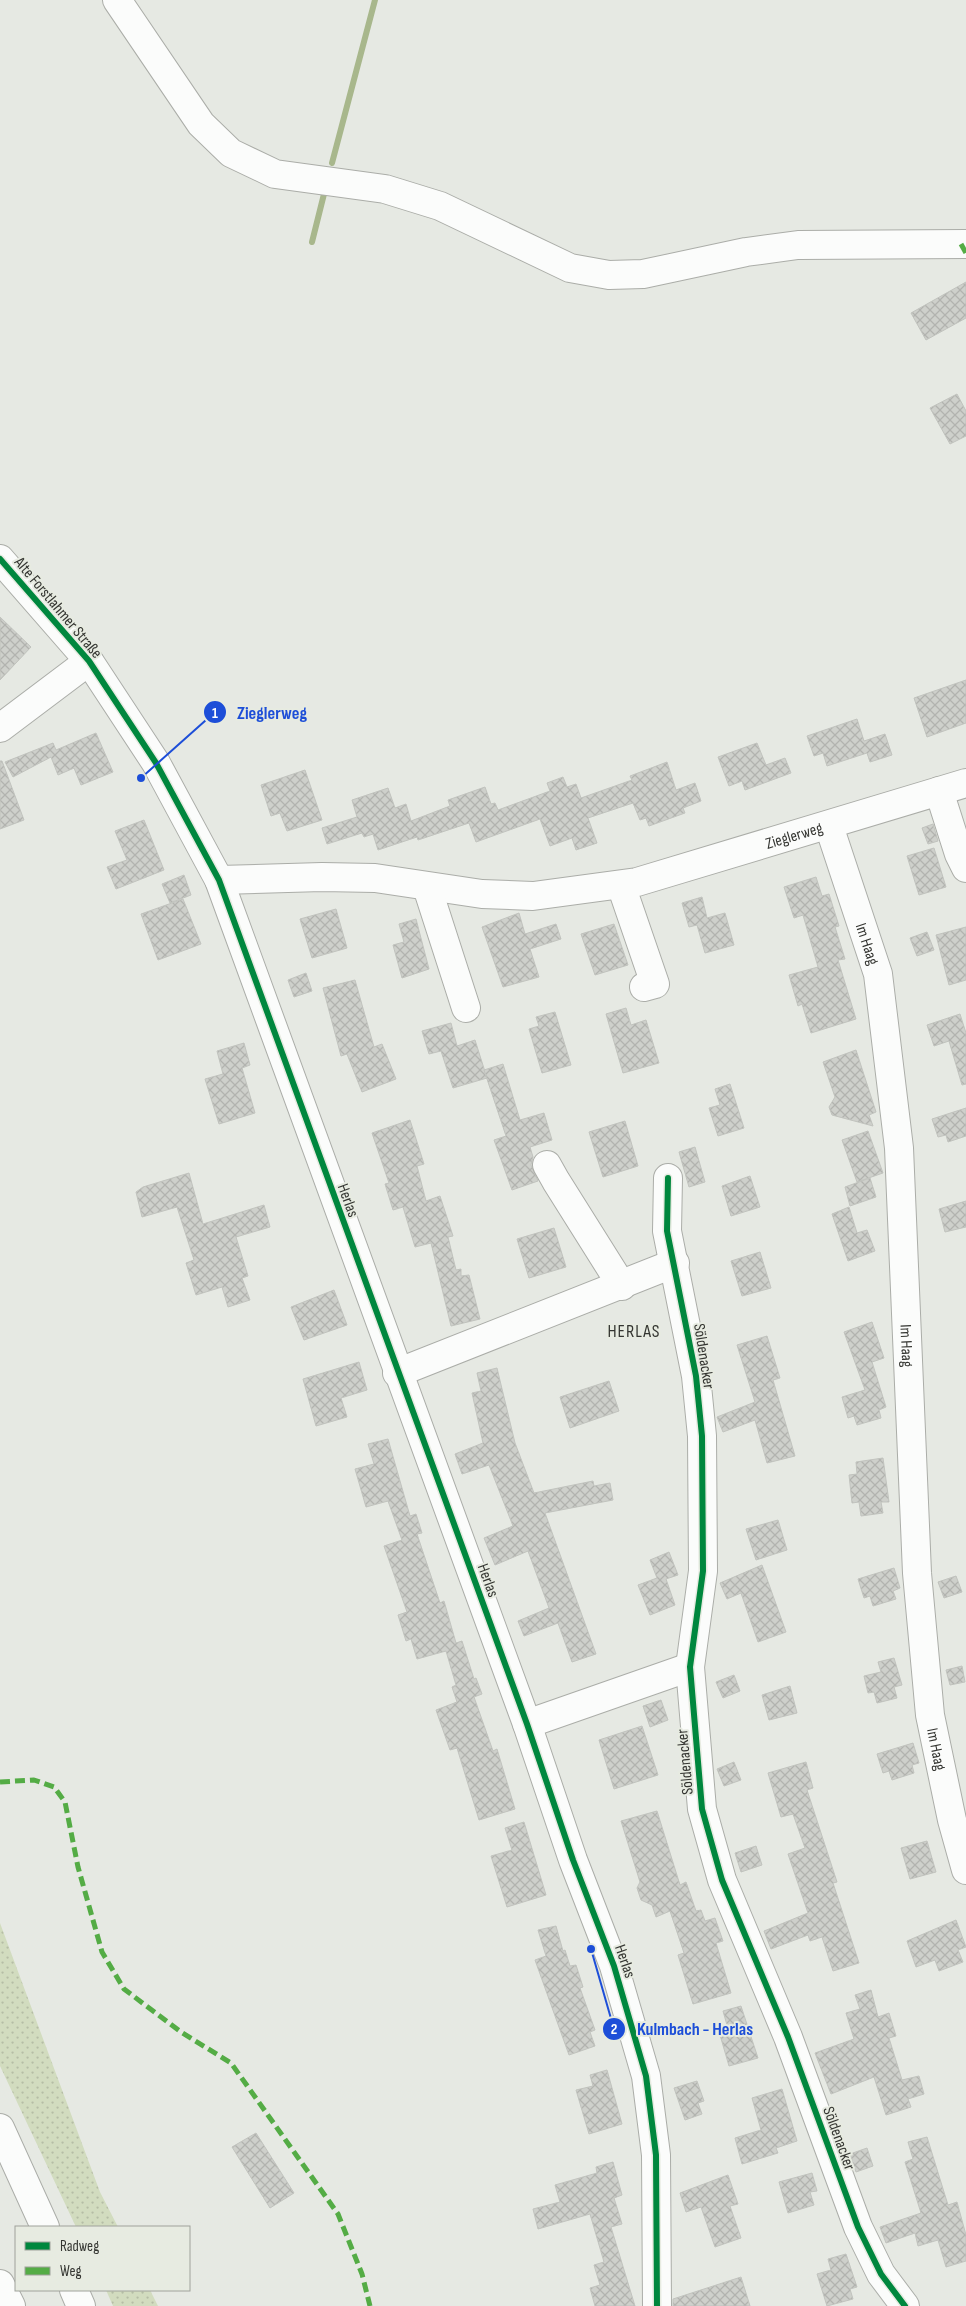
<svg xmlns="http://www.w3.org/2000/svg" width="966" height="2306" font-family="'Sofia Sans Condensed',sans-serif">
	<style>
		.grass { fill: url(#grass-dots) }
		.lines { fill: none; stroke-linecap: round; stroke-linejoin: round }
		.stream { stroke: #a8b78c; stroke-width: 6 }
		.building { fill: url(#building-cross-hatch); stroke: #c1c3be }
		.minor-casing { stroke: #abada8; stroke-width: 30 }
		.major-casing { stroke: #abada8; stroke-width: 30 }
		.minor { stroke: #fbfcfb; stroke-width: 28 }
		.major { stroke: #fbfcfb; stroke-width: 28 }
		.quiet { stroke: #54ac45; stroke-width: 5; stroke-dasharray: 10 5; stroke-linecap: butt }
		.cycleway-casing { stroke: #e7ebe1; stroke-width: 9 }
		.cycleway { stroke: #00873e; stroke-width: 6 }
		.labels { text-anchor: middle; stroke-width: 4; stroke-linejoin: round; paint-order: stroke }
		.street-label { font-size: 16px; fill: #343531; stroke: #e7ebe1 }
		.neighbourhood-label { font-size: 18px; letter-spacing: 1px; fill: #343531; stroke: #e7ebe1 }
		.leader { fill: none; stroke: #1d4ed8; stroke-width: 2 }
		.callout-dot { fill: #1d4ed8; stroke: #e7ebe1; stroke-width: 2 }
		.mark-label { font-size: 15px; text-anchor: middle; font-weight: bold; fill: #fff }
		.callout-label { font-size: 18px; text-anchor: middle; font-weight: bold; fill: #1d4ed8; stroke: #e7ebe1; stroke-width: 4; stroke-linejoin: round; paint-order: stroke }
	</style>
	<defs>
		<pattern id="grass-dots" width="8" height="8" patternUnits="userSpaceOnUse" patternTransform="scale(1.25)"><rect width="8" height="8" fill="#d2dcbf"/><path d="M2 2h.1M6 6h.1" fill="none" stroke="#b5bda5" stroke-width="1.8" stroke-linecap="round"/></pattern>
		<pattern id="building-cross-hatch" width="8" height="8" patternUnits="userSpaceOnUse" patternTransform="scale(1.25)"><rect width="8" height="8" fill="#ced0cb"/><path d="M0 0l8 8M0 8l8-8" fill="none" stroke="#b2b3af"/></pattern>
	</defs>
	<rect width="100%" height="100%" fill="#e6e9e3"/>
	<!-- grass -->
	<g class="grass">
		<path d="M 0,1923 L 100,2192 L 118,2227 L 76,2227 L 0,2066 Z"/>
		<path d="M 106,2290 L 150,2290 L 158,2306 L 113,2306 Z"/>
	</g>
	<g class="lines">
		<!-- stream -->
		<g class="stream">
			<path d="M 332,163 L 375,0"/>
			<path d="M 312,242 L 324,194"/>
		</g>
	</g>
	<!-- building -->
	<g class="building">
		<path d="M 966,282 L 966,318 L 926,340 L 911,313 Z"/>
		<path d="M 957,394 L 966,411 L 966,436 L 950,444 L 930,408 Z"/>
		<path d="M 0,617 L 31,647 L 0,680 Z"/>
		<path d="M 966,680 L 966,723 L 927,737 L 914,698 Z"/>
		<path d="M 857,719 L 864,741 L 885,734 L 892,755 L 870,762 L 867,753 L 827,766 L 823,753 L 814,756 L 807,736 Z"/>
		<path d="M 96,733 L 113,772 L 81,785 L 74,768 L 58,775 L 51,757 L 13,777 L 5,762 L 53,743 L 56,750 Z"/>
		<path d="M 757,743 L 766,765 L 785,758 L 791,773 L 745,790 L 742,781 L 729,786 L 718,757 Z"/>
		<path d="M 0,761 L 2,761 L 24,820 L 0,829 Z"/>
		<path d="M 667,762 L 676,790 L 695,783 L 701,801 L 683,808 L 685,813 L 649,826 L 646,818 L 640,820 L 633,803 L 588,818 L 597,843 L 576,850 L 572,838 L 550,846 L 540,819 L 476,842 L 469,823 L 418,840 L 417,837 L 378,850 L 373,834 L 364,837 L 362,833 L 327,844 L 322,828 L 357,817 L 352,800 L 388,788 L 395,808 L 406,804 L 411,821 L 450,806 L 448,800 L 485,787 L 491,804 L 495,803 L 498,810 L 550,791 L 547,783 L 563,777 L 567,787 L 576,784 L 581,798 L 632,780 L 630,776 Z"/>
		<path d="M 305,770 L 322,820 L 287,831 L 280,813 L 271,816 L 261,785 Z"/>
		<path d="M 144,820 L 164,870 L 116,889 L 107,867 L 127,860 L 115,831 Z"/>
		<path d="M 933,824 L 938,841 L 928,844 L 922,828 Z"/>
		<path d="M 934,848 L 946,887 L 919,895 L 907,856 Z"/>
		<path d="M 184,875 L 191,895 L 170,903 L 162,884 Z"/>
		<path d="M 816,877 L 822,896 L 829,894 L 839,926 L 835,927 L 845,959 L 838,960 L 856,1019 L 811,1033 L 802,1004 L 798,1006 L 789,975 L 818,967 L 803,915 L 794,918 L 784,887 Z"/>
		<path d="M 702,897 L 707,918 L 725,913 L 734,945 L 705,953 L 697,925 L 689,927 L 682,903 Z"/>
		<path d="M 183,899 L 201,944 L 158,960 L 141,914 Z"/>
		<path d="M 336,909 L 347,948 L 312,958 L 300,919 Z"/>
		<path d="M 519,913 L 525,934 L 556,924 L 561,939 L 530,949 L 539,977 L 503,987 L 482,927 Z"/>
		<path d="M 416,919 L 429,969 L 402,978 L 393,945 L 404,942 L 399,924 Z"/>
		<path d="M 614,924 L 628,965 L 595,975 L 581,934 Z"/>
		<path d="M 966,927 L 966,980 L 949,985 L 936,935 Z"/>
		<path d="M 927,932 L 934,950 L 917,956 L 910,938 Z"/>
		<path d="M 306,973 L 312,991 L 294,997 L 288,980 Z"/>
		<path d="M 355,980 L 374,1047 L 382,1044 L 396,1079 L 362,1092 L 347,1054 L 341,1056 L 323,988 Z"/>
		<path d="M 626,1008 L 631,1025 L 646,1020 L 659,1063 L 623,1073 L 606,1014 Z"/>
		<path d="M 555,1012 L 571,1065 L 542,1073 L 529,1029 L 539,1026 L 536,1017 Z"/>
		<path d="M 960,1014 L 966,1033 L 966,1084 L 962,1085 L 949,1041 L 934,1046 L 927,1025 Z"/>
		<path d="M 451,1023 L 457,1046 L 475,1040 L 487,1078 L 453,1088 L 441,1051 L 429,1054 L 422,1031 Z"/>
		<path d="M 244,1043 L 250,1065 L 242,1068 L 255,1113 L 219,1124 L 205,1079 L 223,1074 L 217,1051 Z"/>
		<path d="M 856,1050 L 876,1112 L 869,1115 L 873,1126 L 832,1115 L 829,1107 L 835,1097 L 823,1062 Z"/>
		<path d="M 503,1064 L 520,1120 L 544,1113 L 552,1140 L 530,1147 L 533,1157 L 531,1165 L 538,1181 L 512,1190 L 494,1140 L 506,1136 L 484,1070 Z"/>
		<path d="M 730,1084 L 744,1128 L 718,1136 L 709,1108 L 720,1105 L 715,1089 Z"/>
		<path d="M 966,1108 L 966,1136 L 948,1142 L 946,1135 L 938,1137 L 932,1119 Z"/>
		<path d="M 410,1120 L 424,1164 L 417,1166 L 426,1201 L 440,1196 L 453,1236 L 448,1237 L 456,1270 L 461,1269 L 461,1276 L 469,1275 L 480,1319 L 451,1326 L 431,1243 L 415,1247 L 403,1207 L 393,1210 L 385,1184 L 389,1183 L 372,1133 Z"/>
		<path d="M 625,1121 L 638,1166 L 603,1177 L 589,1132 Z"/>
		<path d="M 868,1131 L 883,1173 L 857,1182 L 842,1140 Z"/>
		<path d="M 695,1147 L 705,1182 L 689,1187 L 679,1152 Z"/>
		<path d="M 189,1173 L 203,1224 L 264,1205 L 270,1227 L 236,1237 L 248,1276 L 242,1278 L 250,1300 L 228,1307 L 222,1287 L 196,1295 L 186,1263 L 194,1260 L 177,1207 L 142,1217 L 136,1192 L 143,1187 Z"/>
		<path d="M 750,1176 L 760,1207 L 731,1216 L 722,1186 Z"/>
		<path d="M 870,1178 L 876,1197 L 850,1206 L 845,1187 Z"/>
		<path d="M 966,1201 L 966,1227 L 945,1232 L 939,1209 Z"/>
		<path d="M 849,1207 L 857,1233 L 867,1230 L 875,1251 L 848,1261 L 832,1214 Z"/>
		<path d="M 554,1228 L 566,1267 L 529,1278 L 517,1239 Z"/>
		<path d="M 760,1252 L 771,1288 L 742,1296 L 731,1261 Z"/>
		<path d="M 334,1290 L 347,1325 L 304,1340 L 291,1307 Z"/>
		<path d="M 872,1322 L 884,1358 L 872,1362 L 886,1407 L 879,1410 L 881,1418 L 857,1425 L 854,1416 L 848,1418 L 842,1397 L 865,1390 L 844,1332 Z"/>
		<path d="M 767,1336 L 780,1378 L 773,1380 L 795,1456 L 767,1463 L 755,1420 L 723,1432 L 717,1417 L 755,1402 L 737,1345 Z"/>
		<path d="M 359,1362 L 367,1390 L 341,1398 L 347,1417 L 316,1426 L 303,1379 Z"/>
		<path d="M 497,1368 L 515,1443 L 534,1493 L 593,1481 L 594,1486 L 610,1483 L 613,1500 L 545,1513 L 596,1654 L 572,1662 L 558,1623 L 524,1636 L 518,1621 L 549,1608 L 528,1551 L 495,1565 L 484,1538 L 513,1526 L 489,1465 L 462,1474 L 455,1454 L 483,1443 L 472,1393 L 481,1391 L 477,1373 Z"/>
		<path d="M 609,1381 L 619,1411 L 570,1428 L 560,1397 Z"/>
		<path d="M 388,1439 L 410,1516 L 416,1514 L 422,1533 L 417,1534 L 440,1603 L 444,1601 L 456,1643 L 462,1641 L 474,1679 L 476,1678 L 482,1694 L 474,1697 L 493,1751 L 497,1749 L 515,1809 L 479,1820 L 457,1748 L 450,1750 L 436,1710 L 457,1702 L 452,1687 L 456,1685 L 446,1651 L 417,1659 L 411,1639 L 406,1641 L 398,1615 L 407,1612 L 384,1546 L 402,1540 L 388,1501 L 366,1507 L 355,1469 L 374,1464 L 368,1444 Z"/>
		<path d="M 883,1458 L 889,1502 L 881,1502 L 883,1513 L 861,1516 L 859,1502 L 852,1503 L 849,1475 L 857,1474 L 856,1462 Z"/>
		<path d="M 778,1520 L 787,1550 L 756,1560 L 746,1529 Z"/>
		<path d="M 669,1552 L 678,1575 L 666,1579 L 675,1605 L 650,1615 L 638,1585 L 657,1578 L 650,1560 Z"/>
		<path d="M 762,1565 L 786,1632 L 758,1642 L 741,1593 L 727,1599 L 720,1583 Z"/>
		<path d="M 894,1568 L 900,1588 L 893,1591 L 896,1599 L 873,1606 L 870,1596 L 864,1598 L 858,1579 Z"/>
		<path d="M 956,1576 L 962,1592 L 944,1598 L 938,1582 Z"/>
		<path d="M 894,1658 L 902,1685 L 894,1687 L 897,1698 L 877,1703 L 874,1692 L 868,1693 L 864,1676 L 881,1672 L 878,1662 Z"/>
		<path d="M 962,1666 L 965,1682 L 950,1685 L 946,1670 Z"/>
		<path d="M 734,1675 L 740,1691 L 723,1698 L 716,1682 Z"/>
		<path d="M 790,1686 L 797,1713 L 769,1720 L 762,1695 Z"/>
		<path d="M 661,1700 L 668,1720 L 650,1727 L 643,1706 Z"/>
		<path d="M 642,1726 L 658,1775 L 614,1789 L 599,1740 Z"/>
		<path d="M 913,1743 L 919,1763 L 912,1765 L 914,1773 L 892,1780 L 889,1771 L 883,1773 L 877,1754 Z"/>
		<path d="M 734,1762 L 741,1780 L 724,1786 L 717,1769 Z"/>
		<path d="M 806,1762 L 813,1788 L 807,1790 L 837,1882 L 833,1883 L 859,1963 L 833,1971 L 822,1937 L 810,1941 L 808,1935 L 771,1949 L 764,1931 L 808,1913 L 788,1854 L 805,1848 L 793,1814 L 781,1817 L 768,1773 Z"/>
		<path d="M 657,1811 L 680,1885 L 686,1882 L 696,1911 L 701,1910 L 705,1921 L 715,1918 L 723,1941 L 716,1943 L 731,1993 L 693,2004 L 678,1955 L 684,1953 L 670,1911 L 656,1917 L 652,1905 L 641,1900 L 637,1888 L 640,1882 L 621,1821 Z"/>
		<path d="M 524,1822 L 546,1895 L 507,1907 L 491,1856 L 512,1850 L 505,1828 Z"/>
		<path d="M 927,1841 L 936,1872 L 910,1879 L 901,1848 Z"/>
		<path d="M 756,1846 L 762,1865 L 741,1872 L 735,1853 Z"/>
		<path d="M 956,1920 L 966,1947 L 958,1950 L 963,1962 L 939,1971 L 935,1960 L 916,1967 L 907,1941 Z"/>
		<path d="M 556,1926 L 563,1951 L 565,1950 L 570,1966 L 576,1965 L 583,1987 L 580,1988 L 595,2030 L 590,2032 L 595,2046 L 569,2055 L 535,1960 L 546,1956 L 538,1930 Z"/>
		<path d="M 871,1990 L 878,2017 L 889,2013 L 896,2036 L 889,2038 L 902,2080 L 919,2076 L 924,2094 L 908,2099 L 911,2107 L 886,2115 L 874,2077 L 831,2094 L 815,2053 L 854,2039 L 846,2013 L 860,2009 L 855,1995 Z"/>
		<path d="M 741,2006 L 758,2058 L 729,2066 L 720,2035 L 729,2032 L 723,2011 Z"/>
		<path d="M 607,2070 L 622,2124 L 589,2134 L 576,2090 L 593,2086 L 590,2075 Z"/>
		<path d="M 697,2081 L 704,2101 L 698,2103 L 702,2114 L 685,2120 L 674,2088 Z"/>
		<path d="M 782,2089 L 797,2141 L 776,2148 L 778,2153 L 742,2164 L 735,2138 L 761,2130 L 752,2098 Z"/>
		<path d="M 256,2133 L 294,2193 L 270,2208 L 232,2147 Z"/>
		<path d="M 927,2137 L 948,2205 L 957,2202 L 966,2235 L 966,2261 L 946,2267 L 938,2240 L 918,2246 L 915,2233 L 886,2243 L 880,2227 L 921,2213 L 905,2162 L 913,2159 L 908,2142 Z"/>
		<path d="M 867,2148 L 873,2166 L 856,2172 L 850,2154 Z"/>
		<path d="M 613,2162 L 622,2195 L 614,2198 L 622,2224 L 611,2227 L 635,2306 L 595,2306 L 590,2288 L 600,2285 L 594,2265 L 604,2262 L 590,2214 L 538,2229 L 533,2209 L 560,2202 L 555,2185 L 597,2173 L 596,2167 Z"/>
		<path d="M 812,2173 L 817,2191 L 810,2192 L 814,2205 L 788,2213 L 779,2182 Z"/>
		<path d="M 728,2175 L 738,2204 L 730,2206 L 741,2238 L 715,2247 L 701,2207 L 686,2212 L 680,2193 Z"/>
		<path d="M 846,2254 L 857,2287 L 850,2289 L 853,2299 L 827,2306 L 817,2274 L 831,2270 L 828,2259 Z"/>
		<path d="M 741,2277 L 750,2306 L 673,2306 L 673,2299 Z"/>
	</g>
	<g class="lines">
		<defs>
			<g id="minor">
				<path d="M 117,0 L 201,124 L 231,153 L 275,174 L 385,189 L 440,206 L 570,268 L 609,275 L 643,274 L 746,252 L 798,245 L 966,244"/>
				<path d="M 0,559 L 89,661 L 156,763 L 219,880 L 527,1724 L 573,1860 L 614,1966 L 646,2076 L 656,2155 L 657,2306"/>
				<path d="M 0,728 L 89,661"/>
				<path d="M 939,791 L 959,854 L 966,868"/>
				<path id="s1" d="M 829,826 L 878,974 L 899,1148 L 917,1573 L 930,1715 L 952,1820 L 966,1870"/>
				<path id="s2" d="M 219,880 L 322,877 L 375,878 L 482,894 L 533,896 L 637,882 L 966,783"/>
				<path d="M 621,885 L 655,984 L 644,987"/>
				<path d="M 427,887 L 466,1008"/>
				<path d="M 547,1165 L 556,1181 L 622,1286"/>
				<path d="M 668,1178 L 667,1231 L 696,1376 L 702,1436 L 703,1571 L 690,1667 L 702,1809 L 722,1880 L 788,2037 L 858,2227 L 881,2274 L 905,2306"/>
				<path d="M 397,1373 L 675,1263"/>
				<path d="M 527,1724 L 690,1667"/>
				<path d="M 0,2284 L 11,2306"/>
			</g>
			<g id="major">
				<path d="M 0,2128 L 45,2227"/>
				<path d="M 74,2290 L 81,2306"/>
			</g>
		</defs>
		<!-- minor casing -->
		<use href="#minor" class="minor-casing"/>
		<!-- major casing -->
		<use href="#major" class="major-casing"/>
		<!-- minor -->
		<use href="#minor" class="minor"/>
		<!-- major -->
		<use href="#major" class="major"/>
		<!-- quiet -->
		<g class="quiet">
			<path d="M 961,244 L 966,253"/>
			<path d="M 0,1782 L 34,1780 L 54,1787 L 65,1802 L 78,1867 L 102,1952 L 124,1989 L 181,2032 L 231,2063 L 338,2214 L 362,2274 L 370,2306"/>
		</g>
		<defs>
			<g id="cycleway">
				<path d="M 0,559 L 89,661 L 156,763 L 219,880 L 527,1724 L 573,1860 L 614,1966 L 646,2076 L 656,2155 L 657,2306"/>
				<path d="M 668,1178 L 667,1231 L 696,1376 L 702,1436 L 703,1571 L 690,1667 L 702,1809 L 722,1880 L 788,2037 L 858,2227 L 881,2274 L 905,2306"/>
			</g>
		</defs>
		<!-- cycleway casing -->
		<use href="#cycleway" class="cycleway-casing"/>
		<!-- cycleway -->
		<use href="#cycleway" class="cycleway"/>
	</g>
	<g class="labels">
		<!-- street labels -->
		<g class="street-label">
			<text transform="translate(59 607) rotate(50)" y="6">Alte Forstlahmer Straße</text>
			<text dy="6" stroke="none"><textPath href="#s2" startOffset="584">Zieglerweg</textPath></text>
			<text dy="6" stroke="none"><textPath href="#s1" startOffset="124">Im Haag</textPath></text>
			<text transform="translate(349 1200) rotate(70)" y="6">Herlas</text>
			<text dy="6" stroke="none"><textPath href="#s1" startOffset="529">Im Haag</textPath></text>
			<text transform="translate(705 1356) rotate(81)" y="6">Söldenacker</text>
			<text transform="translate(489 1580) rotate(70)" y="6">Herlas</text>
			<text dy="6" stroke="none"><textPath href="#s1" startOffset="934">Im Haag</textPath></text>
			<text transform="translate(684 1762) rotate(-95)" y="6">Söldenacker</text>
			<text transform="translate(626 1961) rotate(71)" y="6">Herlas</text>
			<text transform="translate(840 2138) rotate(70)" y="6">Söldenacker</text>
		</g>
		<!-- neighbourhood labels -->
		<g class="neighbourhood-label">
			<text x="634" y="1337">HERLAS</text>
		</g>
	</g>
	<!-- callouts -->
	<path class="leader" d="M141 778L215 712M591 1949L614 2029"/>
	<g class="callout-dot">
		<circle cx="141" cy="778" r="5"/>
		<circle cx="591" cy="1949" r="5"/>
		<circle cx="215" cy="712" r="12"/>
		<circle cx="614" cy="2029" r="12"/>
	</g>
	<g class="mark-label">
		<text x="215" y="718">1</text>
		<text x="614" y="2034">2</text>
	</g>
	<g class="callout-label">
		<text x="272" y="719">Zieglerweg</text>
		<text x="695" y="2035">Kulmbach - Herlas</text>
	</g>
	<!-- legend -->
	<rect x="15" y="2226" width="175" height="65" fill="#e7ebe1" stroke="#9fa29b"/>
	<rect x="25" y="2242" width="25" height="8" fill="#00873e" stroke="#9fa29b"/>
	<text x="60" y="2251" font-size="15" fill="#343531">Radweg</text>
	<rect x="25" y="2267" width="25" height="8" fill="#54ac45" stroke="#9fa29b"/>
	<text x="60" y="2276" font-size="15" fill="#343531">Weg</text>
</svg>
